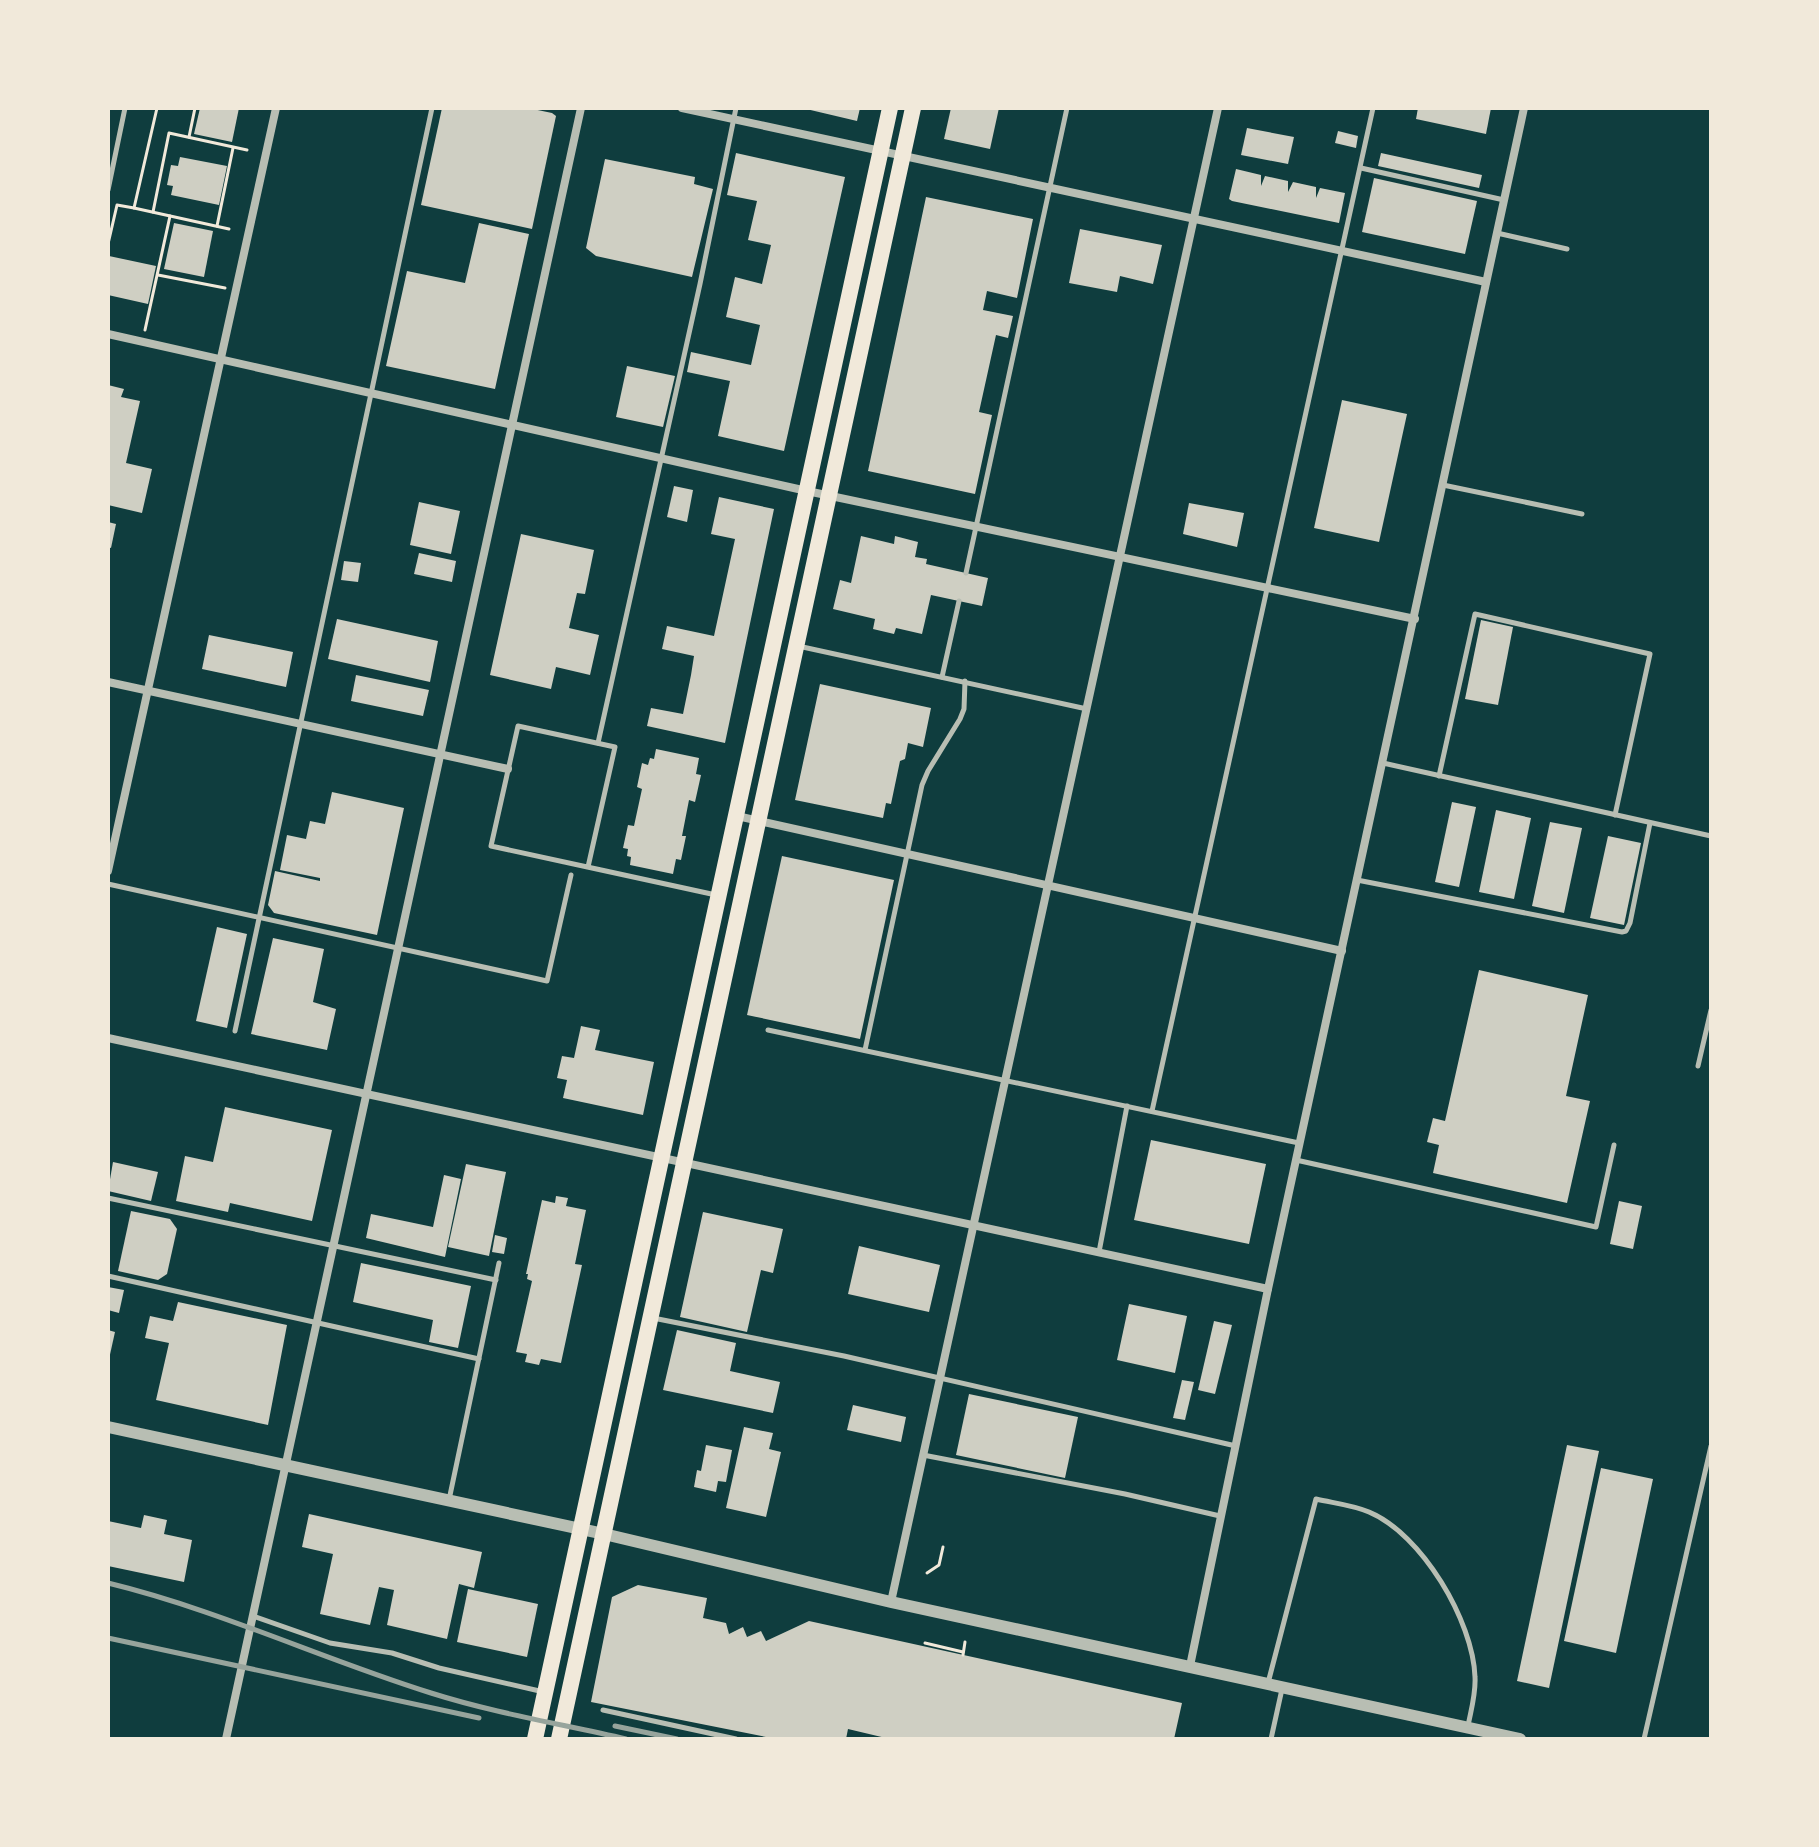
<svg xmlns="http://www.w3.org/2000/svg" width="1819" height="1847" font-family="Poppins,sans-serif">
	<style>
		.building { fill: #cfcfc3 }
		.lines { fill: none; stroke-linecap: round; stroke-linejoin: round }
		.path { stroke: #f1e9da; stroke-width: 3 }
		.service { stroke: #b8beb3; stroke-width: 5 }
		.minor { stroke: #b8beb3; stroke-width: 8 }
		.tertiary { stroke: #b8beb3; stroke-width: 12 }
		.primary { stroke: #f1e9da; stroke-width: 16 }
		.rail { stroke: #97a49c; stroke-width: 5 }
	</style>
	<rect width="100%" height="100%" fill="#0f3d3e"/>
	<!-- building -->
	<g class="building">
		<path d="M 200,108 L 239,108 L 232,142 L 194,134 Z"/>
		<path d="M 442,108 L 528,108 L 552,113 L 556,116 L 532,229 L 421,205 Z"/>
		<path d="M 802,108 L 860,108 L 857,121 Z"/>
		<path d="M 951,108 L 999,108 L 990,149 L 944,139 Z"/>
		<path d="M 1418,108 L 1491,108 L 1486,134 L 1416,119 Z"/>
		<path d="M 1247,128 L 1294,137 L 1288,164 L 1241,155 Z"/>
		<path d="M 1338,131 L 1358,136 L 1356,148 L 1335,143 Z"/>
		<path d="M 736,153 L 845,177 L 784,451 L 718,436 L 730,381 L 687,372 L 691,352 L 751,365 L 760,325 L 726,317 L 735,277 L 762,284 L 771,245 L 748,240 L 757,201 L 727,195 Z"/>
		<path d="M 1381,153 L 1482,175 L 1479,188 L 1378,166 Z"/>
		<path d="M 180,157 L 227,166 L 219,205 L 171,195 L 173,186 L 167,185 L 171,165 L 178,166 Z"/>
		<path d="M 605,159 L 695,177 L 694,184 L 713,189 L 692,277 L 596,256 L 586,248 Z"/>
		<path d="M 1236,169 L 1261,175 L 1261,186 L 1265,176 L 1288,181 L 1288,192 L 1293,182 L 1316,187 L 1316,198 L 1320,188 L 1345,193 L 1339,223 L 1232,201 L 1229,199 Z"/>
		<path d="M 1374,178 L 1477,201 L 1465,254 L 1362,232 Z"/>
		<path d="M 926,197 L 1033,219 L 1017,298 L 987,291 L 983,310 L 1013,316 L 1008,338 L 996,335 L 979,412 L 992,415 L 975,494 L 868,471 Z"/>
		<path d="M 174,223 L 213,231 L 204,277 L 164,269 Z"/>
		<path d="M 479,223 L 529,234 L 495,389 L 386,366 L 407,271 L 465,283 Z"/>
		<path d="M 1080,229 L 1162,245 L 1153,284 L 1120,276 L 1117,292 L 1069,283 Z"/>
		<path d="M 109,256 L 156,266 L 148,304 L 108,295 Z"/>
		<path d="M 627,366 L 675,376 L 663,427 L 616,417 Z"/>
		<path d="M 108,385 L 124,389 L 121,397 L 140,401 L 126,463 L 152,469 L 142,513 L 108,505 Z"/>
		<path d="M 1342,400 L 1407,414 L 1379,542 L 1314,528 Z"/>
		<path d="M 674,486 L 693,490 L 687,522 L 667,517 Z"/>
		<path d="M 719,497 L 774,509 L 725,743 L 647,726 L 651,708 L 683,714 L 691,675 L 694,656 L 662,649 L 667,626 L 714,636 L 735,539 L 711,534 Z"/>
		<path d="M 419,502 L 460,511 L 451,554 L 410,545 Z"/>
		<path d="M 1189,503 L 1244,513 L 1237,547 L 1183,534 Z"/>
		<path d="M 108,522 L 116,524 L 111,548 L 108,547 Z"/>
		<path d="M 521,534 L 594,550 L 585,594 L 577,593 L 569,628 L 599,635 L 590,675 L 556,667 L 551,689 L 490,675 Z"/>
		<path d="M 861,536 L 894,544 L 895,536 L 918,542 L 915,557 L 927,559 L 926,564 L 988,578 L 982,606 L 931,595 L 922,634 L 896,628 L 894,634 L 873,629 L 875,619 L 833,609 L 840,580 L 851,583 Z"/>
		<path d="M 419,553 L 456,561 L 452,582 L 414,574 Z"/>
		<path d="M 344,561 L 361,563 L 358,582 L 341,580 Z"/>
		<path d="M 337,619 L 438,641 L 430,682 L 328,659 Z"/>
		<path d="M 1481,620 L 1513,627 L 1498,705 L 1465,699 Z"/>
		<path d="M 209,635 L 293,652 L 286,687 L 202,669 Z"/>
		<path d="M 356,675 L 429,690 L 423,716 L 351,701 Z"/>
		<path d="M 820,684 L 931,708 L 923,747 L 908,743 L 905,759 L 900,761 L 891,804 L 886,803 L 883,818 L 795,800 Z"/>
		<path d="M 656,749 L 699,758 L 696,774 L 701,775 L 695,802 L 689,800 L 682,836 L 686,836 L 681,860 L 676,859 L 673,874 L 630,865 L 631,857 L 627,856 L 628,849 L 623,848 L 628,825 L 634,826 L 642,789 L 637,787 L 642,763 L 648,765 L 650,758 L 654,759 Z"/>
		<path d="M 332,792 L 404,808 L 377,935 L 274,913 L 268,905 L 275,871 L 320,881 L 320,878 L 280,870 L 287,835 L 306,839 L 310,821 L 325,824 Z"/>
		<path d="M 1452,802 L 1476,807 L 1459,887 L 1435,882 Z"/>
		<path d="M 1496,810 L 1531,818 L 1514,899 L 1479,892 Z"/>
		<path d="M 1550,822 L 1582,828 L 1564,913 L 1532,906 Z"/>
		<path d="M 1608,836 L 1641,843 L 1624,925 L 1590,918 Z"/>
		<path d="M 782,856 L 894,880 L 860,1039 L 747,1015 Z"/>
		<path d="M 217,927 L 247,934 L 227,1028 L 196,1021 Z"/>
		<path d="M 273,938 L 324,949 L 313,1002 L 336,1009 L 327,1050 L 251,1034 Z"/>
		<path d="M 1479,970 L 1588,995 L 1566,1096 L 1590,1101 L 1567,1203 L 1433,1173 L 1439,1145 L 1427,1142 L 1433,1118 L 1445,1121 Z"/>
		<path d="M 581,1026 L 600,1030 L 595,1050 L 654,1062 L 643,1115 L 563,1098 L 567,1080 L 557,1078 L 562,1056 L 574,1058 Z"/>
		<path d="M 225,1107 L 332,1130 L 312,1221 L 230,1203 L 228,1212 L 176,1201 L 185,1156 L 213,1162 Z"/>
		<path d="M 1151,1140 L 1266,1164 L 1249,1244 L 1134,1220 Z"/>
		<path d="M 113,1162 L 158,1172 L 151,1201 L 108,1191 Z"/>
		<path d="M 466,1164 L 506,1172 L 489,1256 L 448,1247 Z"/>
		<path d="M 444,1175 L 461,1179 L 445,1257 L 366,1238 L 371,1214 L 433,1227 Z"/>
		<path d="M 556,1196 L 568,1198 L 566,1206 L 586,1210 L 575,1264 L 582,1265 L 561,1363 L 541,1359 L 539,1365 L 525,1362 L 527,1354 L 516,1352 L 532,1281 L 527,1279 L 528,1274 L 526,1274 L 542,1200 L 555,1203 Z"/>
		<path d="M 1619,1201 L 1642,1206 L 1633,1249 L 1610,1244 Z"/>
		<path d="M 131,1211 L 170,1219 L 177,1229 L 167,1274 L 158,1280 L 118,1271 Z"/>
		<path d="M 703,1212 L 783,1229 L 773,1273 L 761,1270 L 747,1332 L 680,1317 Z"/>
		<path d="M 495,1235 L 507,1238 L 504,1254 L 492,1252 Z"/>
		<path d="M 859,1246 L 940,1265 L 929,1312 L 848,1294 Z"/>
		<path d="M 361,1263 L 471,1286 L 458,1348 L 429,1342 L 433,1320 L 353,1302 Z"/>
		<path d="M 108,1287 L 124,1290 L 119,1313 L 108,1310 Z"/>
		<path d="M 178,1302 L 287,1325 L 268,1425 L 156,1400 L 169,1343 L 145,1338 L 150,1316 L 173,1321 Z"/>
		<path d="M 1129,1304 L 1187,1316 L 1175,1373 L 1117,1360 Z"/>
		<path d="M 1214,1321 L 1232,1325 L 1215,1394 L 1198,1390 Z"/>
		<path d="M 108,1330 L 115,1332 L 109,1359 L 108,1358 Z"/>
		<path d="M 677,1330 L 736,1343 L 730,1371 L 780,1382 L 773,1413 L 663,1390 Z"/>
		<path d="M 1182,1380 L 1194,1382 L 1185,1420 L 1173,1418 Z"/>
		<path d="M 969,1394 L 1078,1417 L 1065,1478 L 956,1455 Z"/>
		<path d="M 853,1405 L 906,1417 L 901,1442 L 847,1430 Z"/>
		<path d="M 744,1427 L 773,1433 L 769,1449 L 781,1452 L 766,1517 L 726,1508 Z"/>
		<path d="M 706,1445 L 732,1450 L 726,1482 L 718,1481 L 716,1492 L 694,1487 L 697,1470 L 701,1471 Z"/>
		<path d="M 1567,1445 L 1599,1451 L 1549,1688 L 1517,1681 Z"/>
		<path d="M 1601,1468 L 1653,1479 L 1616,1653 L 1564,1641 Z"/>
		<path d="M 309,1514 L 482,1552 L 474,1588 L 459,1584 L 447,1639 L 387,1625 L 394,1590 L 379,1587 L 370,1625 L 320,1614 L 333,1554 L 302,1547 Z"/>
		<path d="M 144,1515 L 167,1520 L 164,1534 L 192,1540 L 184,1582 L 108,1566 L 108,1521 L 141,1528 Z"/>
		<path d="M 638,1585 L 707,1598 L 703,1618 L 726,1623 L 729,1634 L 743,1627 L 747,1637 L 761,1631 L 766,1641 L 809,1621 L 1182,1703 L 1174,1739 L 890,1739 L 848,1729 L 846,1739 L 776,1739 L 591,1702 L 612,1597 Z"/>
		<path d="M 468,1589 L 538,1604 L 527,1657 L 457,1642 Z"/>
	</g>
	<g class="lines">
		<!-- path -->
		<g class="path">
			<path d="M 189,137 L 195,108"/>
			<path d="M 134,208 L 229,229"/>
			<path d="M 153,212 L 169,133 L 247,150"/>
			<path d="M 217,226 L 233,148"/>
			<path d="M 108,244 L 117,205 L 134,208 L 157,108"/>
			<path d="M 158,275 L 225,288"/>
			<path d="M 145,330 L 170,216"/>
			<path d="M 927,1573 L 939,1565 L 943,1547"/>
			<path d="M 925,1643 L 963,1652"/>
			<path d="M 963,1655 L 965,1642"/>
		</g>
		<!-- service -->
		<g class="service">
			<path d="M 1361,168 L 1504,200"/>
			<path d="M 108,190 L 125,108"/>
			<path d="M 1497,233 L 1567,249"/>
			<path d="M 1443,485 L 1582,514"/>
			<path d="M 966,573 L 1067,108"/>
			<path d="M 798,646 L 1087,709"/>
			<path d="M 942,677 L 959,601"/>
			<path d="M 598,743 L 700,284 L 736,108"/>
			<path d="M 1383,763 L 1711,836"/>
			<path d="M 1439,776 L 1475,614 L 1650,654 L 1615,815"/>
			<path d="M 588,867 L 615,747 L 518,726 L 491,846 C 566,862 641,879 716,895"/>
			<path d="M 1357,880 L 1622,932 L 1626,931 L 1630,923 L 1650,823"/>
			<path d="M 108,884 L 547,981 L 571,875"/>
			<path d="M 768,1030 L 1299,1143"/>
			<path d="M 235,1031 L 432,108"/>
			<path d="M 865,1050 L 922,785 L 928,771 L 960,719 L 964,709 L 965,681"/>
			<path d="M 1698,1066 L 1711,1010"/>
			<path d="M 1152,1111 L 1373,108"/>
			<path d="M 1296,1160 L 1596,1227 L 1614,1145"/>
			<path d="M 108,1198 L 496,1280"/>
			<path d="M 1099,1252 L 1127,1106"/>
			<path d="M 108,1276 L 479,1359"/>
			<path d="M 653,1318 L 844,1356 L 1236,1446"/>
			<path d="M 923,1455 L 1125,1494 L 1220,1516"/>
			<path d="M 449,1500 L 499,1263"/>
			<path d="M 253,1616 L 330,1643 L 392,1653 L 439,1668 L 544,1692"/>
			<path d="M 1268,1683 L 1316,1499 C 1333,1503 1353,1505 1369,1512 C 1422,1534 1473,1621 1475,1677 C 1476,1694 1471,1710 1468,1726"/>
			<path d="M 603,1710 L 736,1739"/>
			<path d="M 1271,1739 L 1282,1689"/>
			<path d="M 1644,1739 L 1711,1446"/>
		</g>
		<!-- minor -->
		<g class="minor">
			<path d="M 682,108 L 1486,282"/>
			<path d="M 108,334 L 807,491 L 1415,619"/>
			<path d="M 108,682 L 508,769"/>
			<path d="M 737,816 L 1342,951"/>
			<path d="M 108,871 L 276,108"/>
			<path d="M 108,1038 L 1268,1289"/>
			<path d="M 891,1602 L 1218,108"/>
			<path d="M 1190,1666 L 1268,1289 L 1524,108"/>
			<path d="M 226,1739 L 581,108"/>
		</g>
		<!-- tertiary -->
		<path class="tertiary" d="M 108,1427 L 604,1534 L 891,1602 L 1520,1739"/>
		<!-- primary -->
		<g class="primary">
			<path d="M 535,1739 L 890,108"/>
			<path d="M 559,1739 L 913,108"/>
		</g>
		<!-- rail -->
		<g class="rail">
			<path d="M 108,1583 C 219,1610 322,1659 431,1693 C 494,1713 561,1724 626,1739"/>
			<path d="M 108,1638 L 479,1718"/>
			<path d="M 615,1726 L 677,1739"/>
		</g>
	</g>
	<!-- border -->
	<rect width="1819" height="1847" fill="none" stroke="#f1e9da" stroke-width="220"/>
</svg>
